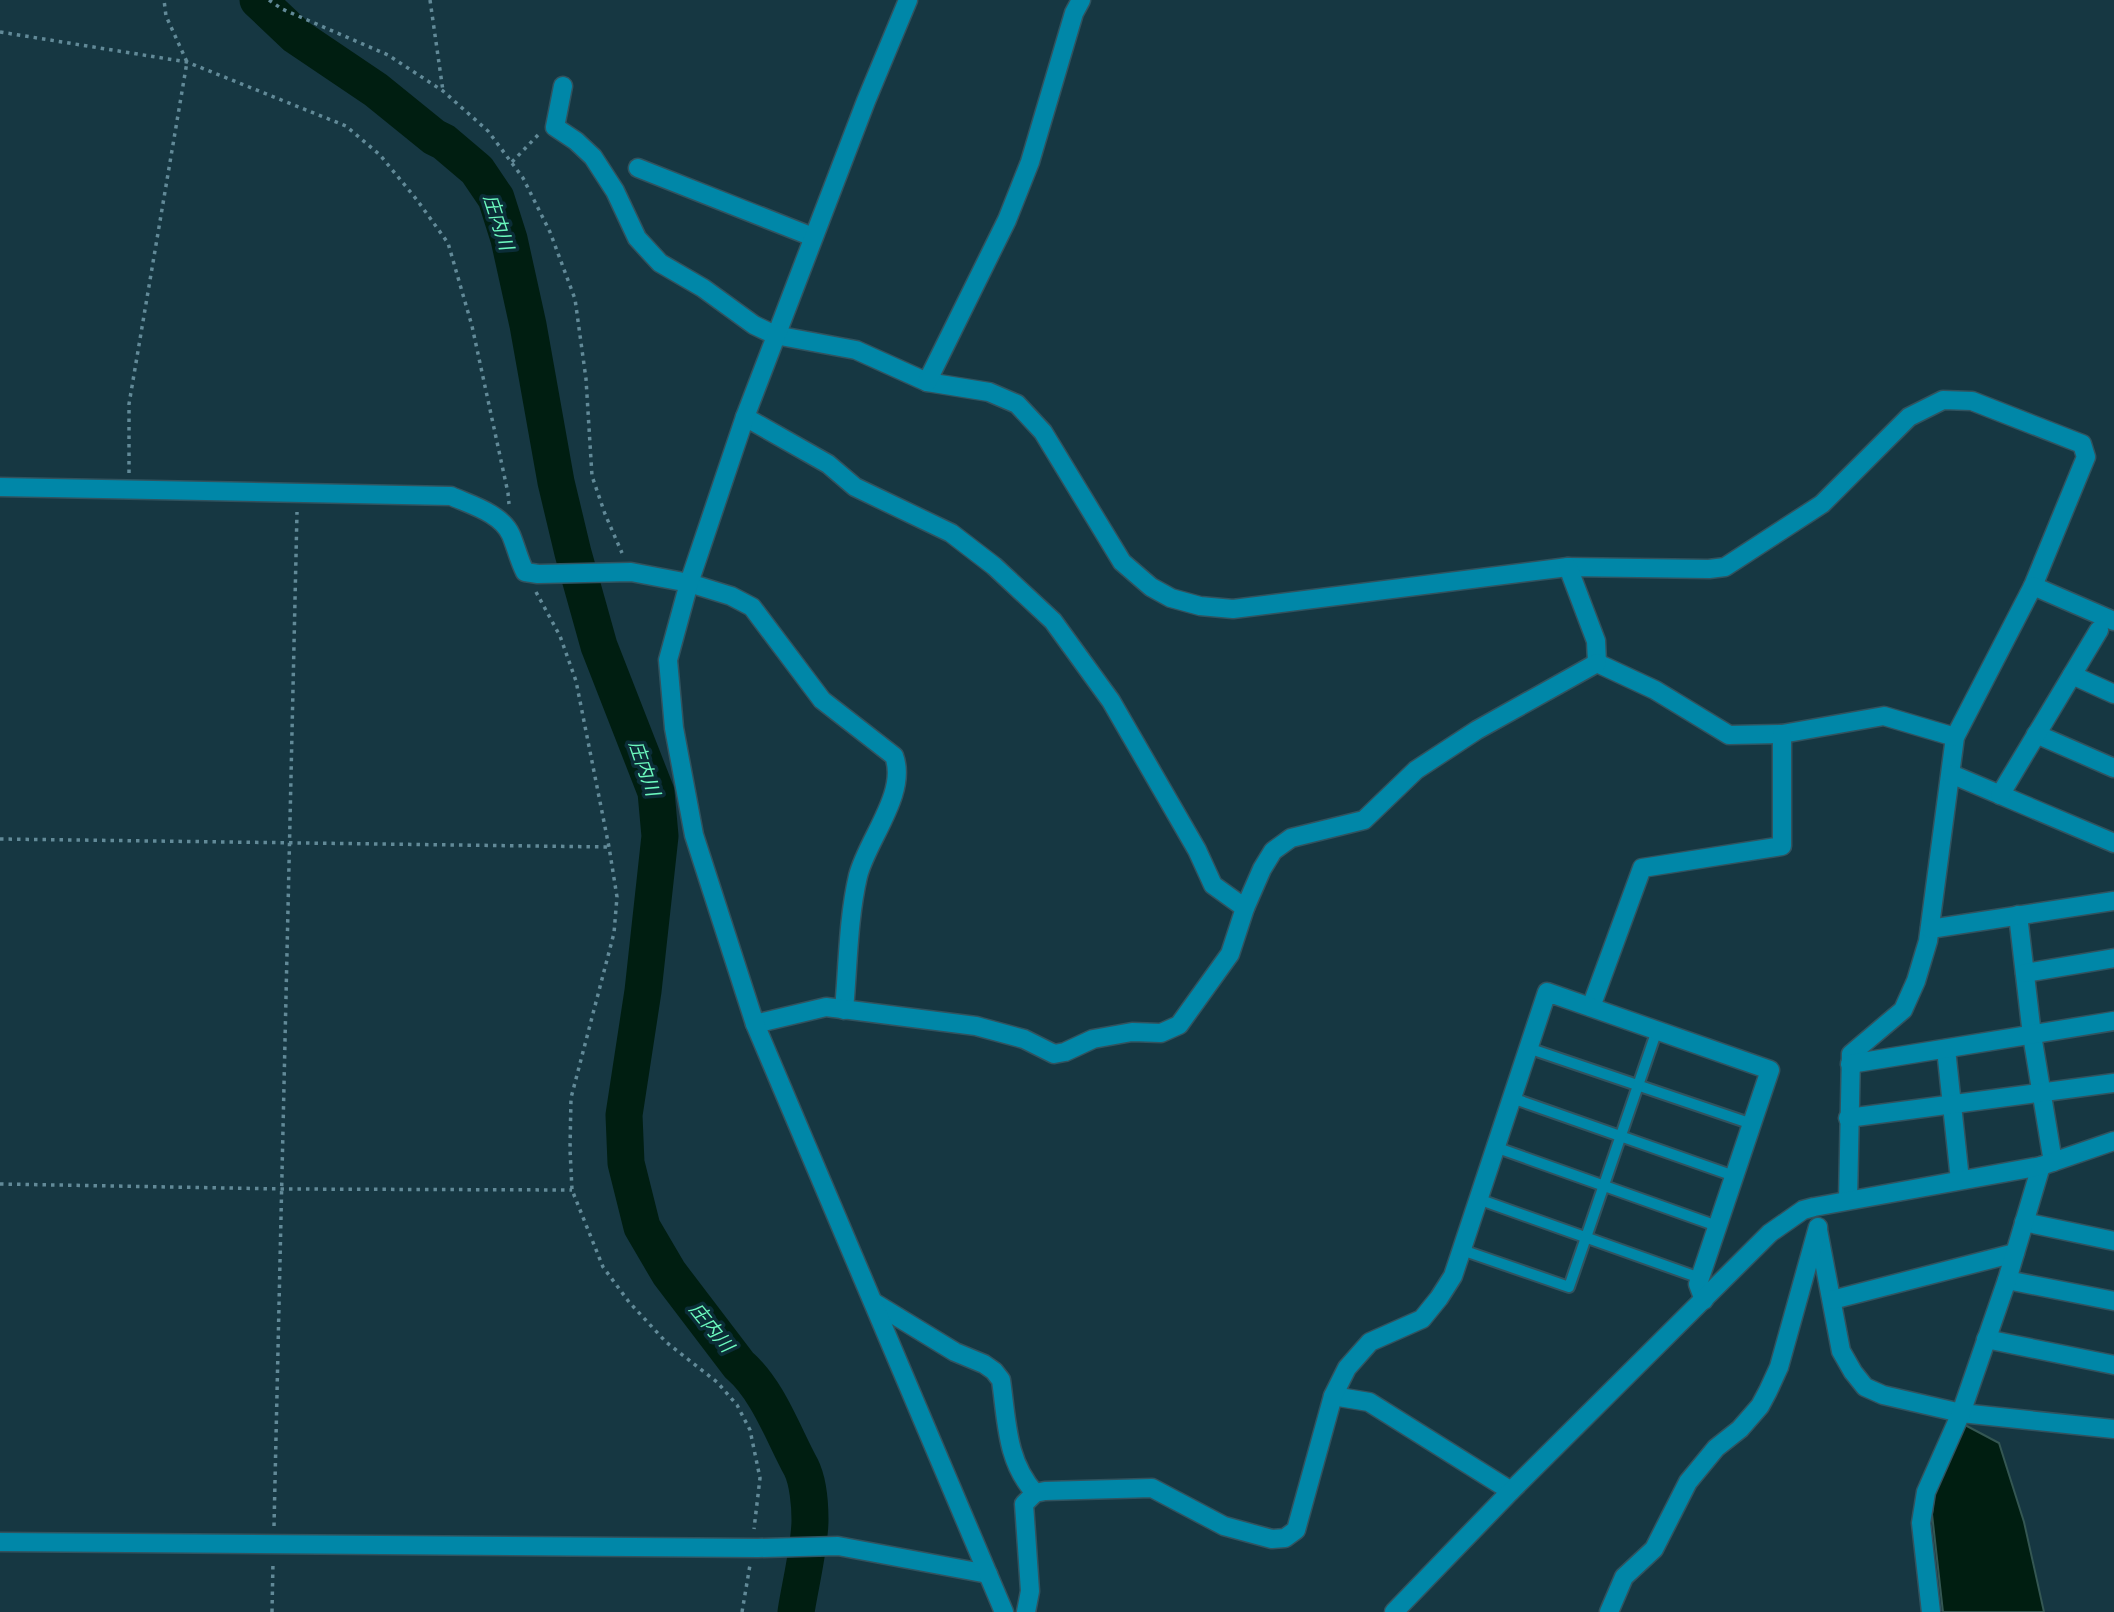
<svg xmlns="http://www.w3.org/2000/svg" width="2114" height="1612" font-family="'DejaVu Sans','Noto Sans JP',sans-serif">
	<style>
		.water { fill: #001e11; stroke: #345753; stroke-width: 2 }
		.lines { fill: none; stroke-linecap: round; stroke-linejoin: round }
		.river { stroke: #001e11; stroke-width: 37 }
		.service-casing { stroke: #31535f; stroke-width: 14 }
		.minor-casing { stroke: #31535f; stroke-width: 21 }
		.tertiary-casing { stroke: #31535f; stroke-width: 21 }
		.path { stroke: #628a98; stroke-width: 3.5; stroke-dasharray: 3.5 5; stroke-linecap: butt }
		.service { stroke: #0087a8; stroke-width: 10 }
		.minor { stroke: #0087a8; stroke-width: 18 }
		.tertiary { stroke: #0087a8; stroke-width: 18 }
		.labels { text-anchor: middle; stroke-width: 7; stroke-linejoin: round; paint-order: stroke }
		.water-label { font-size: 19px; font-style: italic; fill: #6cf9be; stroke: #0b2d37 }
	</style>
	<rect width="100%" height="100%" fill="#163742"/>
	<!-- water -->
	<path class="water" d="M 1965,1425 L 1999,1443 L 2024,1522 L 2044,1612 L 1943,1612 L 1932,1514 L 1935,1489 Z"/>
	<g class="lines">
		<!-- river -->
		<path class="river" d="M 258,0 L 296,36 L 376,90 L 434,137 L 444,142 L 477,170 L 496,198 L 509,239 L 528,325 L 556,482 L 573,553 L 599,646 L 656,792 L 660,836 L 643,991 L 624,1115 L 626,1163 L 642,1227 L 669,1273 L 739,1365 C 768,1390 783,1434 801,1467 C 808,1481 810,1505 810,1520 C 810,1545 800,1586 796,1612"/>
		<defs>
			<g id="service">
				<path d="M 1528,1048 L 1752,1124"/>
				<path d="M 1512,1098 L 1734,1176"/>
				<path d="M 1495,1147 L 1717,1226"/>
				<path d="M 1478,1199 L 1700,1278"/>
				<path d="M 1462,1250 L 1569,1287 L 1657,1030"/>
			</g>
			<g id="minor">
				<path d="M 563,86 L 555,127 L 576,141 L 593,157 L 615,191 L 637,238 L 660,263 L 703,288 L 754,325 L 775,335 L 856,350 L 927,382 L 989,392 L 1017,404 L 1043,432 L 1122,562 L 1151,587 L 1171,598 L 1200,606 L 1233,609 L 1568,567 L 1709,569 L 1725,567 L 1822,504 L 1909,417 L 1943,400 L 1972,401 L 2082,444 L 2086,457 L 2033,586 L 1955,737 L 1928,941 L 1916,981 L 1903,1010 L 1851,1054 L 1848,1200"/>
				<path d="M 638,168 L 813,237"/>
				<path d="M 927,382 L 1007,220 L 1030,162 L 1074,13 L 1081,0"/>
				<path d="M 745,417 L 828,464 L 855,487 L 951,533 L 994,566 L 1053,621 L 1111,701 L 1197,850 L 1213,885 L 1245,908"/>
				<path d="M 0,487 L 451,496 C 471,505 501,513 511,535 C 516,547 519,560 525,572 L 538,574 L 631,572 L 689,583 L 731,596 L 752,607 L 822,700 L 894,756 C 908,793 867,840 858,876 C 848,919 848,966 844,1010"/>
				<path d="M 1568,567 L 1596,641 L 1597,663"/>
				<path d="M 2033,586 L 2114,621"/>
				<path d="M 1597,663 L 1655,690 L 1729,735 L 1782,734 L 1884,716 L 1955,737"/>
				<path d="M 2072,675 L 2114,694"/>
				<path d="M 2036,734 L 2114,768"/>
				<path d="M 1951,774 L 2114,843"/>
				<path d="M 2000,795 L 2099,630"/>
				<path d="M 2018,915 L 2032,1035 L 2053,1162"/>
				<path d="M 1930,929 L 2114,901"/>
				<path d="M 2025,973 L 2114,958"/>
				<path d="M 1591,1007 L 1642,868 L 1782,846 L 1782,734"/>
				<path d="M 755,1024 L 826,1007 L 976,1026 L 1024,1039 L 1054,1054 L 1065,1052 L 1093,1039 L 1132,1032 L 1161,1033 L 1179,1025 L 1230,954 L 1245,908 L 1262,869 L 1273,851 L 1291,838 L 1364,820 L 1416,770 L 1477,730 L 1597,663"/>
				<path d="M 1946,1049 L 1960,1180"/>
				<path d="M 1850,1064 L 2114,1021"/>
				<path d="M 1848,1118 L 2114,1083"/>
				<path d="M 2024,1222 L 2114,1241"/>
				<path d="M 1818,1230 L 1841,1351 L 1853,1372 L 1865,1387 L 1883,1395 L 1961,1413 L 2114,1429"/>
				<path d="M 2007,1280 L 2114,1301"/>
				<path d="M 1832,1300 L 2015,1253"/>
				<path d="M 873,1302 L 955,1352 L 984,1364 L 994,1371 L 1001,1380 C 1007,1421 1006,1461 1035,1493"/>
				<path d="M 1986,1339 L 2114,1365"/>
				<path d="M 1333,1396 L 1369,1402 L 1511,1491"/>
				<path d="M 0,1542 L 758,1548 L 838,1546 L 988,1574"/>
				<path d="M 1026,1612 L 1030,1591 L 1024,1504 L 1035,1493 L 1045,1491 L 1152,1488 L 1224,1526 L 1272,1539 L 1285,1538 L 1296,1530 L 1333,1396 L 1347,1368 L 1370,1342 L 1422,1319 L 1439,1298 L 1453,1276 L 1547,992 L 1770,1070 L 1698,1284 L 1704,1300"/>
				<path d="M 1609,1612 L 1624,1577 L 1654,1549 L 1688,1482 L 1716,1448 L 1740,1429 L 1760,1406 L 1768,1391 L 1779,1367 L 1818,1227"/>
				<path d="M 1931,1612 L 1921,1523 L 1926,1492 L 1961,1413 L 2007,1280 L 2041,1166"/>
			</g>
			<g id="tertiary">
				<path d="M 908,0 L 866,101 L 745,417 L 689,583 L 668,660 L 674,728 L 694,835 L 755,1024 L 1004,1612"/>
				<path d="M 1394,1612 L 1511,1491 L 1770,1233 L 1803,1210 L 1814,1207 L 2041,1166 L 2114,1141"/>
			</g>
		</defs>
		<!-- service casing -->
		<use href="#service" class="service-casing"/>
		<!-- minor casing -->
		<use href="#minor" class="minor-casing"/>
		<!-- tertiary casing -->
		<use href="#tertiary" class="tertiary-casing"/>
		<!-- path -->
		<g class="path">
			<path d="M 269,0 L 282,9 L 388,55 L 443,91 L 488,131 L 523,178 L 550,232 L 575,299 L 586,379 L 592,476 L 605,514 L 622,553"/>
			<path d="M 430,0 L 443,91"/>
			<path d="M 0,32 L 187,62 L 346,126 L 380,155 L 417,200 L 448,243 L 472,326 L 508,493 L 509,504"/>
			<path d="M 512,162 L 538,135"/>
			<path d="M 129,473 L 129,404 L 187,62 L 166,16 L 164,0"/>
			<path d="M 536,592 L 560,636 L 576,681 L 609,847 L 617,897 L 614,933 L 571,1098 L 570,1149 L 572,1190 L 603,1267 L 629,1302 L 666,1342 L 717,1382 L 737,1405 L 750,1430 L 760,1478 L 754,1529"/>
			<path d="M 0,839 L 609,847"/>
			<path d="M 0,1184 L 283,1189 L 572,1190"/>
			<path d="M 274,1526 L 297,512"/>
			<path d="M 272,1612 L 273,1562"/>
			<path d="M 742,1612 L 750,1565"/>
		</g>
		<!-- service -->
		<use href="#service" class="service"/>
		<!-- minor -->
		<use href="#minor" class="minor"/>
		<!-- tertiary -->
		<use href="#tertiary" class="tertiary"/>
	</g>
	<g class="labels">
		<!-- water labels -->
		<g class="water-label">
			<text transform="translate(499 222) rotate(72)" y="7">庄内川</text>
			<text transform="translate(645 768) rotate(71)" y="7">庄内川</text>
			<text transform="translate(712 1327) rotate(51)" y="7">庄内川</text>
		</g>
	</g>
</svg>
